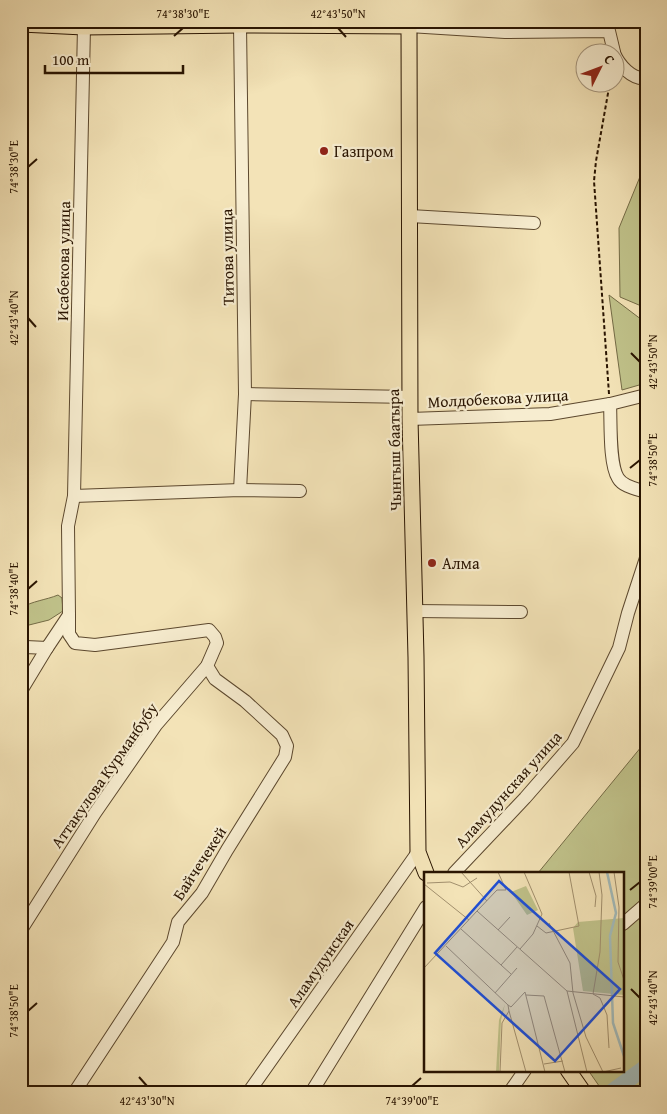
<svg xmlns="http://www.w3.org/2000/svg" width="667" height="1114" font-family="'Gentium Book Plus',serif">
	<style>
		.green { fill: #c0c28a; stroke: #746b46 }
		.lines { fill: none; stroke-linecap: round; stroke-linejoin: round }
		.river { stroke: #a2bbbb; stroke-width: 16 }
		.minor-casing { stroke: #5c482e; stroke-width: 14 }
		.major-casing { stroke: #291401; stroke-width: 17 }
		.path { stroke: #291401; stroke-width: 2; stroke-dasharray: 4 2.5; stroke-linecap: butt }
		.minor { stroke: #f7edd0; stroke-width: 12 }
		.major { stroke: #f3e3b7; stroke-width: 15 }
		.ticks { fill: none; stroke: #291401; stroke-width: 2 }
		.poi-dot { fill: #8f2418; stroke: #f7edd0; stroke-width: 2 }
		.labels { text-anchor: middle; stroke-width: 4.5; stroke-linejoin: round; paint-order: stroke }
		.poi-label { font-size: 16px; fill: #291401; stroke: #f7edd0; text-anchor: start }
		.street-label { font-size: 16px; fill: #291401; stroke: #f7edd0 }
		.inset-river { fill: none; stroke: #a2bbbb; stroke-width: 2.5 }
		.inset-road { fill: none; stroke: #a2906e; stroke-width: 1 }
		.view { fill: #1d4ed8; fill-opacity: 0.15; stroke: #1d4ed8; stroke-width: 2.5 }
		.inset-edge { fill: none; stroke: #291401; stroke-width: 2.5 }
		.neatline { fill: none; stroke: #291401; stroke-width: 2 }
		.ticks-label { font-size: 12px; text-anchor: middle; fill: #291401 }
	</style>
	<rect width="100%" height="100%" fill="#f3e3b7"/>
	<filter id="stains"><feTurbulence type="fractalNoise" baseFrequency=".004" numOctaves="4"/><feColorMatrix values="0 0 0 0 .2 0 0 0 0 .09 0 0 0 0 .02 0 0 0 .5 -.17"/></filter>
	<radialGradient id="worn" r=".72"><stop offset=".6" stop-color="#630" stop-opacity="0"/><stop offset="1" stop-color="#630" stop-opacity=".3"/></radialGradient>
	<!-- green -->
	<g class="green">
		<path d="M 646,162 L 646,308 L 620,297 L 619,228 Z"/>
		<path d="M 609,295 L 646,323 L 646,383 L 622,390 Z"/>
		<path d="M 58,595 L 62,598 L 63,611 L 49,620 L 21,627 L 21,608 C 32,601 46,600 58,595 Z"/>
		<path d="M 646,741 L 646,1093 L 604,1093 L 588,1070 L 623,1070 L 623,873 L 538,873 Z"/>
	</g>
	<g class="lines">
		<!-- river -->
		<path class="river" d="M 610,1093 L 646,1067"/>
		<defs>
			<g id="minor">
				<path d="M 240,25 L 245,394 L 240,490"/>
				<path d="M 409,26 L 505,32 L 609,31 L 614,52"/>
				<path d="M 614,53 C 619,65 632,80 646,78"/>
				<path d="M 410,216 L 534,223"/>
				<path d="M 245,394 L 411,397"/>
				<path d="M 610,404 C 611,422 609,464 618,478 C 623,487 637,489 646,492"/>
				<path d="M 410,419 L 550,414 L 610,404 L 646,395"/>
				<path d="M 74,496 L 240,490 L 300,491"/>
				<path d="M 415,611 L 521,612"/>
				<path d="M 21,648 L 26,647 L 47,648 L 69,615 L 68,526 L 74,496 L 84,27"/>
				<path d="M 21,691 L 47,648"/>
				<path d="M 454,873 L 525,798 L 573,743 L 619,648 L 628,613 L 646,558"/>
				<path d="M 623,924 L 646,904"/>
				<path d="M 21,930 L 95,813 L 156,725 L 207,666 L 217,643 L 215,637 L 209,630 L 95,645 L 75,643 L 69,634 L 69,615"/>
				<path d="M 74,1093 L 173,942 L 178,922 L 202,893 L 227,850 L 285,757 L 287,746 L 282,735 L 245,701 L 215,679 L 207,666"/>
				<path d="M 248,1093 L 418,852"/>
				<path d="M 311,1093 L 426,907"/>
				<path d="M 509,1093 L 525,1070"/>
			</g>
			<g id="major">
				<path d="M 21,24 L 84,27 L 240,25 L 409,26 L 410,419 L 416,657 L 418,852 L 426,873"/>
				<path d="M 568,1070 L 584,1093"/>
			</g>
		</defs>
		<!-- minor casing -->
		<use href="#minor" class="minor-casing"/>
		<!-- major casing -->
		<use href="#major" class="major-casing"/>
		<!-- path -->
		<path class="path" d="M 609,394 L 594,181 L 596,161 L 610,82"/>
		<!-- minor -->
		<use href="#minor" class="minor"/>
		<!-- major -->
		<use href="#major" class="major"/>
	</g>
	<!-- ticks -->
	<path class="ticks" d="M 338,28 L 346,37M 174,36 L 183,28M 28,167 L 37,159M 28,318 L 36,327M 631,353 L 640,362M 630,468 L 640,460M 28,589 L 37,581M 630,890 L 640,882M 631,989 L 640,998M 28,1011 L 37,1003M 139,1077 L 147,1086M 412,1086 L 421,1078"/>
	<!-- markers -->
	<g class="poi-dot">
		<circle cx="324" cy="151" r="5"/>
		<circle cx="432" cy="563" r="5"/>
	</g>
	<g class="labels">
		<!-- poi labels -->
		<g class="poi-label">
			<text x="334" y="157">Газпром</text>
			<text x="442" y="569">Алма</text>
		</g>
		<!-- street labels -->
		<g class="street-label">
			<text transform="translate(227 257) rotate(-91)" y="6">Титова улица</text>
			<text transform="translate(63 261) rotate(-89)" y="6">Исабекова улица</text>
			<text transform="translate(498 398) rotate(-3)" y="6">Молдобекова улица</text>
			<text transform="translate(394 450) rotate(-91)" y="6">Чынгыш баатыра</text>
			<text transform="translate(104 775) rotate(-55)" y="6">Аттакулова Курманбубу</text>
			<text transform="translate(508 789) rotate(-48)" y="6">Аламудунская улица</text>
			<text transform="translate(199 863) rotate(-57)" y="6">Байчечекей</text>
			<text transform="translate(320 963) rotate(-55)" y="6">Аламудунская</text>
		</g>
	</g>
	<!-- overview -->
	<g transform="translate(424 872)">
		<rect width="200" height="200" fill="#f3e3b7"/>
		<path d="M 102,14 L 114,38 L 103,43 L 87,20 ZM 200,46 L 200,123 L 159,119 L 149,56 L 154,50 ZM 81,132 L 77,148 L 75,200 L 72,200 L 75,148 Z" fill="#c0c28a"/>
		<path class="inset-river" d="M 183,0 L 192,41 L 186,64 L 189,151 L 200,184"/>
		<path class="inset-road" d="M 37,0 L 63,29M 165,0 L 172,24 L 171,35M 175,0 L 178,23 L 176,80 L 169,122 L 176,126 L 183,143 L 185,176M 190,0 L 195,35 L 194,90 L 200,108M 3,11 L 26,10 L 39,15 L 53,6M 0,12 L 45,48M 53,39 L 73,18 L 82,18 L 74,0M 125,51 L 146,91 L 149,121 L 162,165 L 179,200M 113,54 L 122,61 L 155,54 L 145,0M 37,57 L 87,102M 74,58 L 86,45M 22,74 L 84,133 L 85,139 L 78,151 L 76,200M 96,77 L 109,62 L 118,42 L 100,0M 77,93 L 93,75M 0,96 L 53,39 L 143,119 L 200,125M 143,119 L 163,200M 71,121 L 93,96M 102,123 L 120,124 L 141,200M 84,133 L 87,135 L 101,120 L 121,200M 85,139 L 102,200M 120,192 L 139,189M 179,200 L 197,196"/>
		<path class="view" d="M 75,9 L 196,117 L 131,189 L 11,81 Z"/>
		<rect width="200" height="200" class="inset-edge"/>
	</g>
	<!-- margin -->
	<rect width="667" height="1114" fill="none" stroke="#f3e3b7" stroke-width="55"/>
	<!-- north arrow -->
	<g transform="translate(600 68) rotate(48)"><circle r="24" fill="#f7edd0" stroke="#a5967d"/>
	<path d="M0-4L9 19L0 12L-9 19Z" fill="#8f2418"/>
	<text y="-8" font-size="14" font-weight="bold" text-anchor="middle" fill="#291401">С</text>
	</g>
	<!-- scale -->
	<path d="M45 65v8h138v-8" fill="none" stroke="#291401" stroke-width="2.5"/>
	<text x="52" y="65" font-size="15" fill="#291401" stroke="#f7edd0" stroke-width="4" paint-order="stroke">100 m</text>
	<rect x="28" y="28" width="612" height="1058" class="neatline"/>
	<g class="ticks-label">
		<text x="183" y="18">74°38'30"E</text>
		<text x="338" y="18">42°43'50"N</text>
		<text transform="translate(14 167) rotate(-90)" y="4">74°38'30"E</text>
		<text transform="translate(14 318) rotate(-90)" y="4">42°43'40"N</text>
		<text transform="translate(653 362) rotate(-90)" y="4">42°43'50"N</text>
		<text transform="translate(653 460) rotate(-90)" y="4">74°38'50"E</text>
		<text transform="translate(14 589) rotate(-90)" y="4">74°38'40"E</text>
		<text transform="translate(653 882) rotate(-90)" y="4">74°39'00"E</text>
		<text transform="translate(653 998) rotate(-90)" y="4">42°43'40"N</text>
		<text transform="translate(14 1011) rotate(-90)" y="4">74°38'50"E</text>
		<text x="147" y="1105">42°43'30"N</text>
		<text x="412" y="1105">74°39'00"E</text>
	</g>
	<rect width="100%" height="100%" filter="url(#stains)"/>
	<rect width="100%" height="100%" fill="url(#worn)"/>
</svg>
